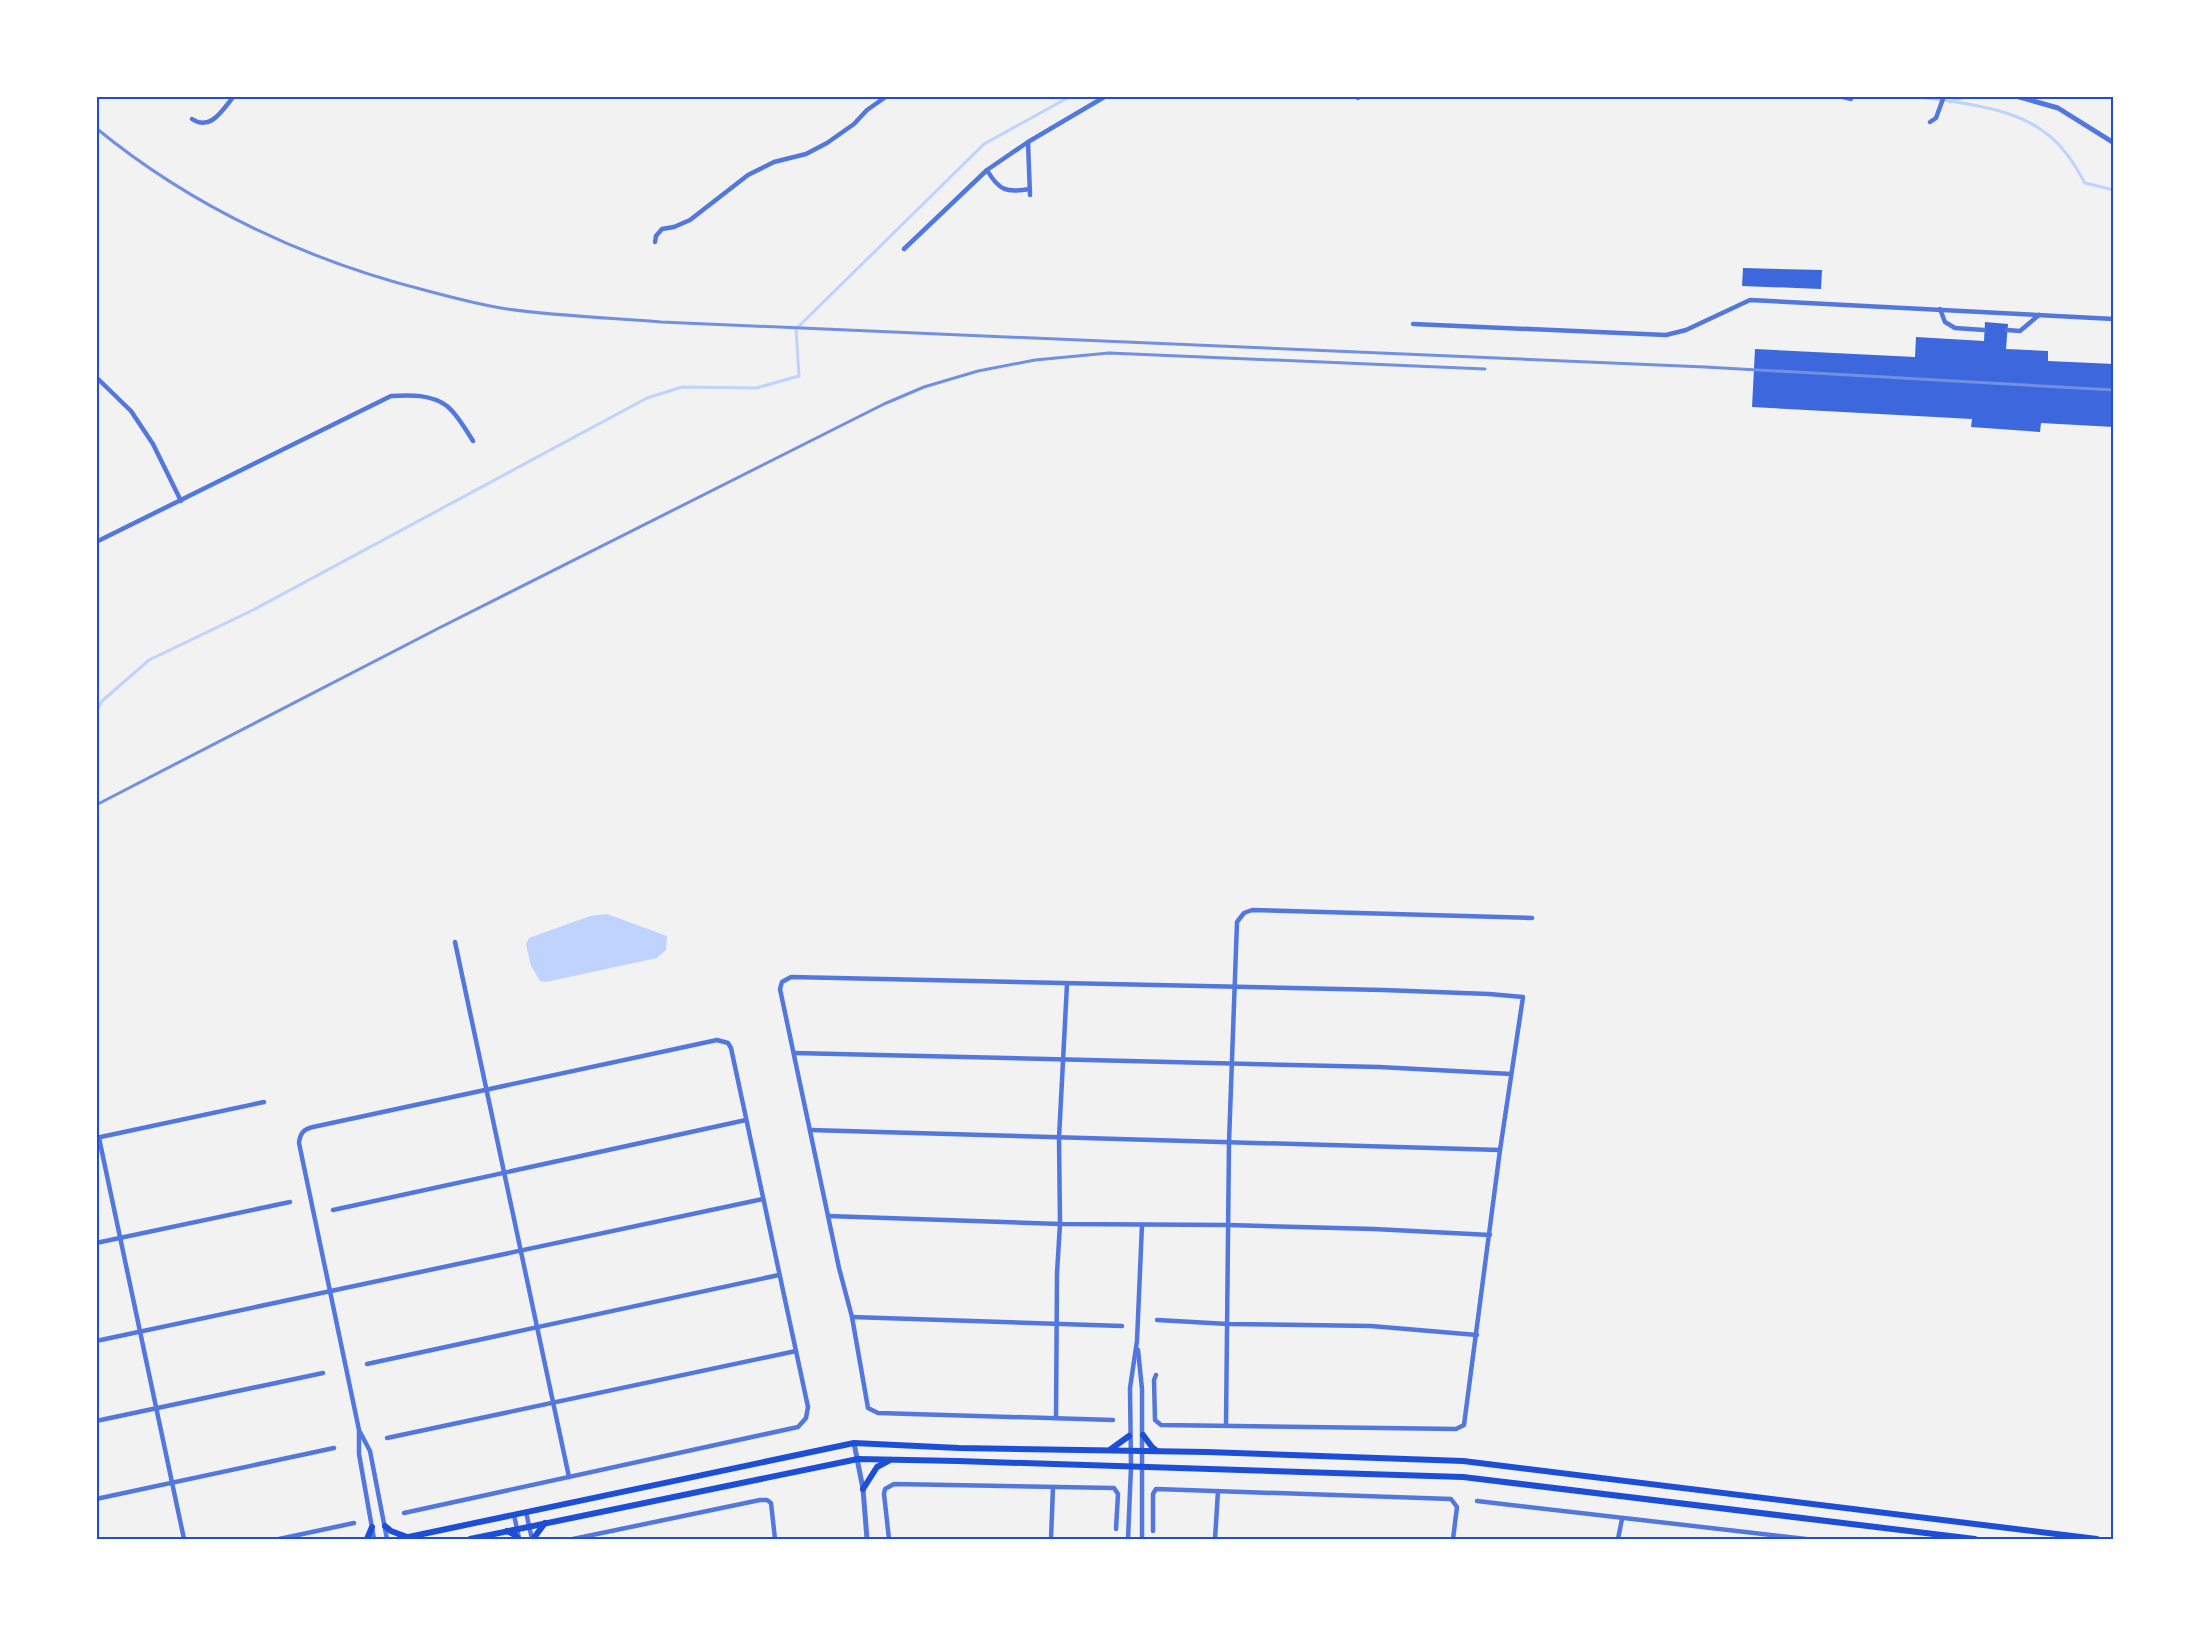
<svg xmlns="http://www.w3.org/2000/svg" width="2210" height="1635" font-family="Quicksand,sans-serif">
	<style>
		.water { fill: #bfd3fe }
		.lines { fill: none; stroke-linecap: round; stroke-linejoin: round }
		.stream { stroke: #bfd3fe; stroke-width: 3 }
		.building { fill: #3d67dc }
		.minor { stroke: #5277de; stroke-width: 4.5 }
		.tertiary { stroke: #5277de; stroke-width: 5 }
		.secondary { stroke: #1d4ed8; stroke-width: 6 }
		.rail { stroke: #7290e2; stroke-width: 3 }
		.neatline { fill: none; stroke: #1d4ed8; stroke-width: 2 }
	</style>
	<rect width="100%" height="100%" fill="#f2f2f2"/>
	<!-- water -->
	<path class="water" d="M 607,914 L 667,936 L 666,950 L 657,958 L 546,982 L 540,981 L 531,966 L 526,944 L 529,938 L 590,916 Z"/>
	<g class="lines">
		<!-- stream -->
		<g class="stream">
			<path d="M 1912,96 C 1965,104 2030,106 2065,152 C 2073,161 2079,173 2085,183 L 2114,190"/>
			<path d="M 1950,102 L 1968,96"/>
			<path d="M 96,712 L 102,701 L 149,660 L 253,610 L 647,398 L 682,387 L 756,388 L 799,376 L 796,329 L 984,144 L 1071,96"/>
		</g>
	</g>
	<!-- building -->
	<g class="building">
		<path d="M 1743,268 L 1822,270 L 1821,289 L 1742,286 Z"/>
		<path d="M 1985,322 L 2008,324 L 2006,349 L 2048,351 L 2048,361 L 2114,364 L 2114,427 L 2041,423 L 2040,432 L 1971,427 L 1972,419 L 1752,407 L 1755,349 L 1915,357 L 1916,337 L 1984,341 Z"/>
	</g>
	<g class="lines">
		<!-- minor -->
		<g class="minor">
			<path d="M 1357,96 L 1358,98"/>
			<path d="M 1839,96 L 1851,99"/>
			<path d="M 192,119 C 211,132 223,109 234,96"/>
			<path d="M 1930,122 L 1936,118 L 1944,96"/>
			<path d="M 1028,142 L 1030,195"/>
			<path d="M 987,170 C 999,191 1007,193 1030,189"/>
			<path d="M 655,242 L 656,236 L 662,229 L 674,227 L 690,220 L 748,175 L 774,162 L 806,154 L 827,143 L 854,124 L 867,110 L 887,96"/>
			<path d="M 904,249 L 987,170 L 1028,142 L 1106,96"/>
			<path d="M 1940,309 L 1945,322 L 1955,328 L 1984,330"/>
			<path d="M 1413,324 L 1666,335 L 1686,330 L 1750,300 L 2114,319"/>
			<path d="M 2007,330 L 2020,331 L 2039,315"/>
			<path d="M 96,377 L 131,411 L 153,444 L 181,501"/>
			<path d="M 96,542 L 391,396 C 410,395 431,394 447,406 C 457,414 466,430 473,441"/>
			<path d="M 455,942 L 569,1477"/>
			<path d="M 794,1053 L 1379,1067 L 1511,1074"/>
			<path d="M 810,1130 L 1500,1150"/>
			<path d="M 96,1138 L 264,1102"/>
			<path d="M 99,1138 L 184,1539"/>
			<path d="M 333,1210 L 746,1120"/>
			<path d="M 828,1216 L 1060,1224 L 1228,1225 L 1374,1229 L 1490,1235"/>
			<path d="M 96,1243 L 290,1202"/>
			<path d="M 852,1317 L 1122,1326"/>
			<path d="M 1157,1320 L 1228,1324 L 1371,1326 L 1477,1335"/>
			<path d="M 96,1341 L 763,1199"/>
			<path d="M 1138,1350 L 1142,1389 L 1142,1539"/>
			<path d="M 367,1364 L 779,1275"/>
			<path d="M 1056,1418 L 1057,1273 L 1060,1224 L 1059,1138 L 1067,984"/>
			<path d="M 1113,1420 L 878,1413 L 868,1408 L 852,1317 L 839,1268 L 780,989 L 782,982 L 791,977 L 1383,990 L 1489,994 L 1523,997 L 1500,1150 L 1464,1425 L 1456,1429 L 1161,1425 L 1155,1420 L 1154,1380 L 1156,1375"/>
			<path d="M 96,1421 L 323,1373"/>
			<path d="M 1226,1425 L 1229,1142 L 1237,922 L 1244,913 L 1252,910 L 1532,918"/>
			<path d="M 360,1432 L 370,1451 L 387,1539"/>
			<path d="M 387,1438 L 796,1351"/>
			<path d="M 96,1499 L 334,1448"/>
			<path d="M 1477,1501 L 1806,1539"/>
			<path d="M 526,1512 L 532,1539"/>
			<path d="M 514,1515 L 519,1538"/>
			<path d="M 1153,1531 L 1153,1494 L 1156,1489 L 1451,1499 L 1457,1507 L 1453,1539"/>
			<path d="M 279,1539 L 354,1523"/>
			<path d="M 374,1539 L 359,1454 L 359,1430 L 299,1143 C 300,1133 304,1129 313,1127 L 717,1040 L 728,1043 L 731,1048 L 808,1407 L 806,1418 L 798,1427 L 404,1513"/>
			<path d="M 573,1539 L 760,1500 L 767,1500 L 771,1503 L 775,1539"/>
			<path d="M 889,1539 L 884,1494 L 885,1489 L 894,1484 L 1114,1488 L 1118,1494 L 1116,1529"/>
			<path d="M 1051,1539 L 1053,1487"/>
			<path d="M 1128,1539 L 1131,1467 L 1130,1388 L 1137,1341 L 1142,1225"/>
			<path d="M 1215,1539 L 1218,1491"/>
			<path d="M 1618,1539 L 1622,1519"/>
		</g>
		<!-- tertiary -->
		<g class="tertiary">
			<path d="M 2016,96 L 2058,108 L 2114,143"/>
			<path d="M 854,1443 L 863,1489 L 867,1539"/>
		</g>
		<!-- secondary -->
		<g class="secondary">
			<path d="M 1143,1435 L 1152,1447 L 1157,1451"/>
			<path d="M 1111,1449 L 1129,1436"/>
			<path d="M 863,1489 L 877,1467 L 890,1460"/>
			<path d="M 385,1526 L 391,1531 L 407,1537"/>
			<path d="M 507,1531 L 515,1535 L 518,1539"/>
			<path d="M 367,1539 L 372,1527"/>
			<path d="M 399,1539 L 854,1443 L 959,1448 L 1207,1452 L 1463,1461 L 2097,1539"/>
			<path d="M 470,1539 L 858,1459 L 958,1461 L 1463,1477 L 1975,1539"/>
			<path d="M 533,1539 L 545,1523"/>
		</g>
		<!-- rail -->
		<g class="rail">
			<path d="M 96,128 C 192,207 308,261 428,291 C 454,298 481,305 507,309 C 558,316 610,318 661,322 L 1705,367 L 2114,390"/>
			<path d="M 96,805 L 441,627 L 884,404 L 924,387 L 978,371 L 1035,360 L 1109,353 L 1485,369"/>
		</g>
	</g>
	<!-- border -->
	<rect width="2210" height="1635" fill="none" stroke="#ffffff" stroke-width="195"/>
	<rect x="98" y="98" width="2014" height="1440" class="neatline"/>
</svg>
